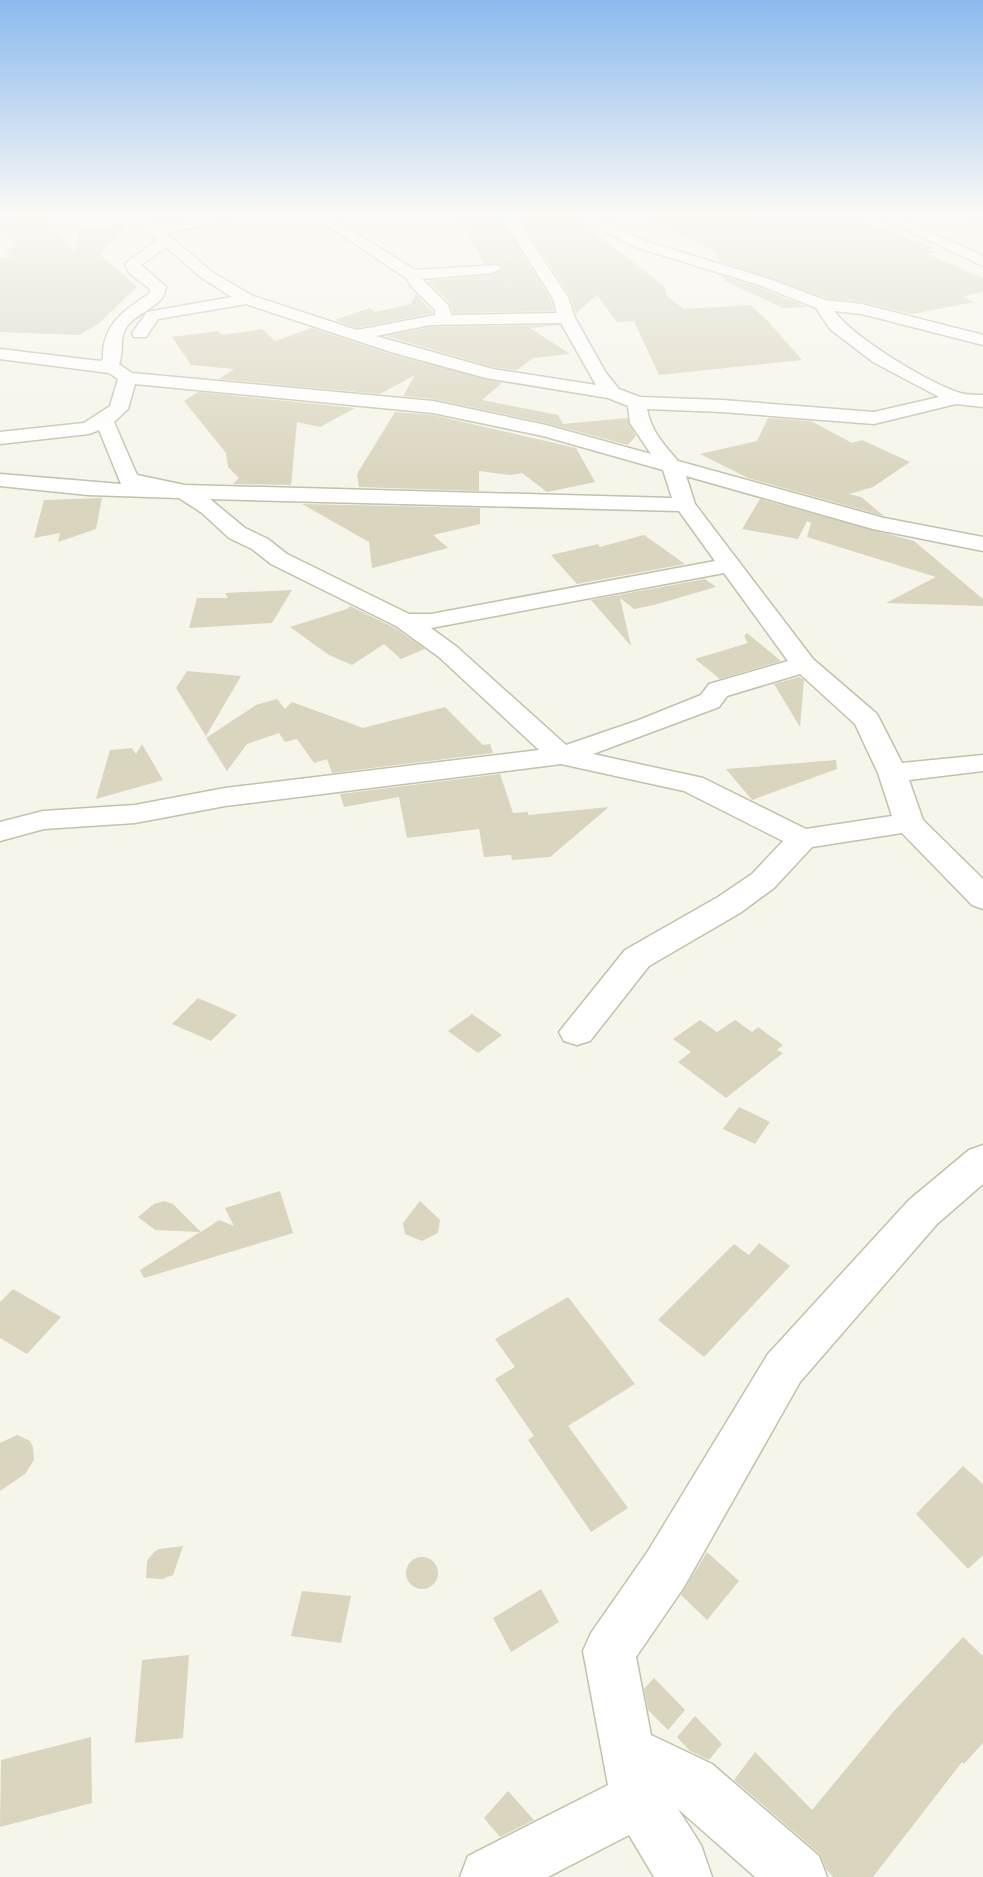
<svg xmlns="http://www.w3.org/2000/svg" width="983" height="1877" font-family="Arial,sans-serif">
	<style>
		.building { fill: #d9d5be }
		.lines { fill: none; stroke-linecap: round; stroke-linejoin: round }
		.minor-casing { stroke: #c3c0ab; stroke-width: 3 }
		.minor { fill: #fff; fill-rule: evenodd }
	</style>
	<rect width="100%" height="100%" fill="#f6f5ea"/>
	<!-- building -->
	<g class="building">
		<path d="M 45,216 L 74,252 L 80,230 L 131,222 L 100,254 L 137,287 L 98,324 L 79,335 L 0,332 L 0,258 L 11,256 L 5,249 L 18,247 L 0,229 L 0,221 Z"/>
		<path d="M 458,216 L 499,216 L 550,298 L 554,311 L 453,313 L 451,304 L 427,281 L 493,275 L 503,268 L 498,263 L 485,264 Z"/>
		<path d="M 518,216 L 573,216 L 665,287 L 667,296 L 684,309 L 750,305 L 768,321 L 802,360 L 659,375 L 634,321 L 617,322 L 597,295 L 576,313 L 570,296 Z"/>
		<path d="M 640,216 L 793,216 L 800,223 L 813,221 L 820,223 L 853,217 L 935,248 L 927,249 L 935,252 L 927,254 L 983,278 L 983,292 L 962,297 L 974,302 L 912,314 L 863,302 L 826,298 L 719,261 L 715,251 Z"/>
		<path d="M 723,276 L 758,287 L 807,307 L 783,308 L 725,281 Z"/>
		<path d="M 416,294 L 433,313 L 357,328 L 335,320 L 370,308 L 375,312 L 411,304 Z"/>
		<path d="M 560,325 L 530,328 L 570,354 L 533,358 L 517,370 L 493,367 L 386,336 L 430,327 Z"/>
		<path d="M 312,328 L 393,355 L 502,383 L 482,400 L 558,415 L 563,424 L 627,418 L 636,436 L 628,445 L 546,423 L 433,399 L 403,396 L 415,375 L 380,394 L 219,379 L 234,369 L 191,365 L 172,337 L 217,331 L 222,335 L 262,329 L 275,341 Z"/>
		<path d="M 198,392 L 355,408 L 320,427 L 297,422 L 291,485 L 233,484 L 239,478 L 228,467 L 226,453 L 184,401 Z"/>
		<path d="M 395,412 L 433,415 L 576,448 L 595,482 L 547,492 L 522,473 L 511,475 L 479,471 L 479,491 L 359,487 L 357,474 Z"/>
		<path d="M 768,418 L 811,421 L 852,443 L 862,440 L 910,462 L 873,487 L 849,494 L 861,497 L 884,516 L 748,478 L 700,454 L 757,441 Z"/>
		<path d="M 102,498 L 96,529 L 58,542 L 60,533 L 34,538 L 44,500 Z"/>
		<path d="M 760,499 L 914,541 L 983,599 L 983,606 L 886,603 L 936,577 L 807,537 L 811,523 L 807,521 L 798,539 L 742,529 Z"/>
		<path d="M 302,504 L 480,508 L 480,524 L 433,535 L 448,548 L 372,568 L 369,542 Z"/>
		<path d="M 644,535 L 685,564 L 577,584 L 551,555 L 598,544 L 600,547 Z"/>
		<path d="M 705,579 L 716,587 L 654,605 L 634,609 L 620,598 L 631,646 L 591,600 Z"/>
		<path d="M 292,590 L 272,623 L 189,628 L 197,598 L 228,598 L 225,593 Z"/>
		<path d="M 350,606 L 395,628 L 425,649 L 401,659 L 384,644 L 352,665 L 329,655 L 290,627 L 347,609 Z"/>
		<path d="M 747,633 L 781,661 L 720,679 L 695,659 L 748,643 L 744,636 Z"/>
		<path d="M 187,671 L 241,676 L 206,736 L 176,688 Z"/>
		<path d="M 799,677 L 804,680 L 800,727 L 774,684 Z"/>
		<path d="M 277,699 L 285,709 L 292,702 L 363,728 L 445,707 L 483,745 L 490,744 L 493,753 L 332,773 L 327,759 L 314,763 L 297,739 L 285,742 L 279,733 L 247,744 L 227,771 L 206,738 L 256,705 Z"/>
		<path d="M 142,744 L 163,780 L 96,799 L 110,750 L 132,748 L 136,754 Z"/>
		<path d="M 836,760 L 837,769 L 752,800 L 726,769 Z"/>
		<path d="M 500,774 L 513,813 L 528,812 L 528,815 L 609,807 L 550,857 L 512,860 L 511,855 L 484,857 L 479,829 L 407,838 L 399,797 L 344,807 L 340,794 Z"/>
		<path d="M 198,998 L 237,1015 L 211,1041 L 172,1024 Z"/>
		<path d="M 472,1014 L 502,1035 L 478,1053 L 448,1031 Z"/>
		<path d="M 700,1020 L 717,1032 L 735,1020 L 752,1032 L 758,1027 L 783,1045 L 777,1050 L 783,1053 L 726,1098 L 678,1062 L 691,1052 L 673,1039 Z"/>
		<path d="M 739,1107 L 770,1122 L 755,1144 L 723,1129 Z"/>
		<path d="M 280,1191 L 293,1233 L 144,1278 L 140,1270 L 200,1232 L 155,1230 L 138,1217 L 154,1204 L 164,1201 L 173,1204 L 201,1232 L 219,1220 L 234,1226 L 225,1208 Z"/>
		<path d="M 420,1201 L 440,1220 L 438,1233 L 422,1241 L 405,1234 L 403,1223 Z"/>
		<path d="M 759,1243 L 790,1266 L 704,1357 L 658,1320 L 734,1244 L 749,1255 Z"/>
		<path d="M 13,1289 L 61,1317 L 27,1354 L 0,1338 L 0,1302 Z"/>
		<path d="M 568,1297 L 635,1384 L 568,1426 L 628,1508 L 591,1532 L 528,1440 L 534,1436 L 495,1379 L 515,1367 L 495,1339 Z"/>
		<path d="M 17,1435 L 30,1441 L 33,1447 L 34,1460 L 25,1474 L 0,1491 L 0,1443 Z"/>
		<path d="M 963,1466 L 983,1484 L 983,1555 L 968,1569 L 916,1514 Z"/>
		<path d="M 183,1546 L 173,1575 L 162,1579 L 146,1578 L 147,1561 L 154,1552 L 159,1549 Z"/>
		<path d="M 707,1552 L 739,1581 L 707,1620 L 681,1595 Z"/>
		<circle cx="422" cy="1573" r="16"/>
		<path d="M 541,1589 L 559,1622 L 511,1652 L 493,1618 Z"/>
		<path d="M 302,1591 L 351,1596 L 341,1643 L 291,1636 Z"/>
		<path d="M 963,1637 L 983,1656 L 983,1743 L 964,1764 L 962,1762 L 873,1877 L 833,1877 L 826,1869 L 820,1854 L 734,1780 L 755,1752 L 812,1810 L 894,1711 Z"/>
		<path d="M 189,1655 L 183,1738 L 135,1743 L 142,1660 Z"/>
		<path d="M 654,1678 L 685,1710 L 668,1730 L 648,1710 L 644,1689 Z"/>
		<path d="M 695,1716 L 722,1744 L 709,1760 L 690,1751 L 677,1737 Z"/>
		<path d="M 91,1737 L 92,1803 L 0,1827 L 1,1760 Z"/>
		<path d="M 508,1791 L 534,1820 L 500,1837 L 484,1818 Z"/>
	</g>
	<g class="lines">
		<defs>
			<g id="minor">
				<path d="M 131,216 L 146,216 L 158,226 L 210,216 L 237,216 L 230,220 L 166,233 L 212,272 L 253,296 L 357,330 L 435,315 L 435,310 L 412,287 L 406,278 L 313,216 L 329,216 L 415,270 L 498,265 L 501,268 L 493,273 L 422,279 L 449,306 L 451,315 L 557,313 L 552,297 L 501,216 L 515,216 L 568,297 L 575,318 L 606,373 L 619,389 L 640,397 L 722,400 L 874,412 L 939,397 L 873,362 L 830,329 L 816,308 L 759,285 L 635,247 L 575,216 L 593,216 L 645,241 L 769,279 L 825,300 L 862,304 L 983,335 L 983,345 L 862,314 L 834,311 C 854,338 927,382 960,393 C 967,395 976,395 983,395 L 983,407 L 956,404 L 874,424 L 722,412 L 647,409 C 651,431 664,445 678,461 L 884,518 L 983,537 L 983,551 L 873,529 L 686,476 L 695,504 L 813,659 L 877,714 L 902,763 L 983,755 L 983,771 L 909,780 L 923,820 L 983,879 L 983,909 L 972,905 L 902,833 L 812,847 L 774,888 L 740,913 L 649,966 L 590,1041 L 577,1045 L 564,1041 L 559,1032 L 625,950 L 718,897 L 752,874 L 783,841 L 684,791 L 561,764 L 225,806 L 135,823 L 44,829 L 0,841 L 0,822 L 43,811 L 135,805 L 225,788 L 539,750 L 439,657 L 396,626 L 271,564 L 252,549 L 229,538 L 202,513 L 179,498 L 88,495 L 0,486 L 0,474 L 121,484 L 99,430 L 89,434 L 0,444 L 0,432 L 84,423 L 110,406 L 118,379 L 109,373 L 0,359 L 0,349 L 100,361 L 103,359 C 102,325 123,311 149,294 L 150,289 L 129,273 L 125,264 L 157,240 ZM 166,247 L 202,278 L 232,297 L 147,312 L 132,333 L 134,337 L 146,337 L 158,319 L 246,304 L 394,353 L 486,378 L 608,398 L 628,406 L 630,423 L 651,454 L 546,425 L 433,401 L 132,373 L 119,364 C 125,350 117,336 130,323 C 142,310 164,306 166,287 L 141,265 ZM 561,323 L 596,385 L 493,369 L 376,336 L 430,325 ZM 135,384 L 433,413 L 543,436 L 663,470 L 672,498 L 185,485 L 137,475 L 114,422 L 128,409 ZM 210,499 L 679,511 L 715,561 L 431,614 L 409,614 L 287,554 L 268,539 L 245,528 ZM 724,573 L 788,661 L 709,684 L 701,695 L 639,720 L 566,745 L 457,647 L 431,628 ZM 800,674 L 855,724 L 878,773 L 892,816 L 806,829 L 703,778 L 593,754 L 719,707 L 727,696 Z"/>
				<path d="M 877,216 L 895,216 L 983,256 L 983,266 Z"/>
				<path d="M 965,216 L 983,216 L 983,222 L 967,219 Z"/>
				<path d="M 983,1145 L 983,1184 L 937,1224 L 800,1382 L 684,1587 L 636,1657 L 651,1735 L 712,1764 L 819,1856 L 827,1877 L 755,1877 L 678,1809 L 701,1845 L 712,1877 L 654,1877 L 629,1835 L 548,1877 L 460,1877 L 468,1856 L 608,1785 L 583,1651 L 591,1633 L 648,1551 L 768,1354 L 909,1200 L 969,1150 Z"/>
			</g>
		</defs>
		<!-- minor casing -->
		<use href="#minor" class="minor-casing"/>
		<!-- minor -->
		<use href="#minor" class="minor"/>
	</g>
	<!-- sky -->
	<linearGradient id="sky" x2="0" y2="1"><stop stop-color="#8bb9ee"/><stop offset="0.45" stop-color="#fbfaf6"/><stop offset="1" stop-color="#fbfaf6" stop-opacity="0"/></linearGradient>
	<rect width="983" height="479" fill="url(#sky)"/>
</svg>
